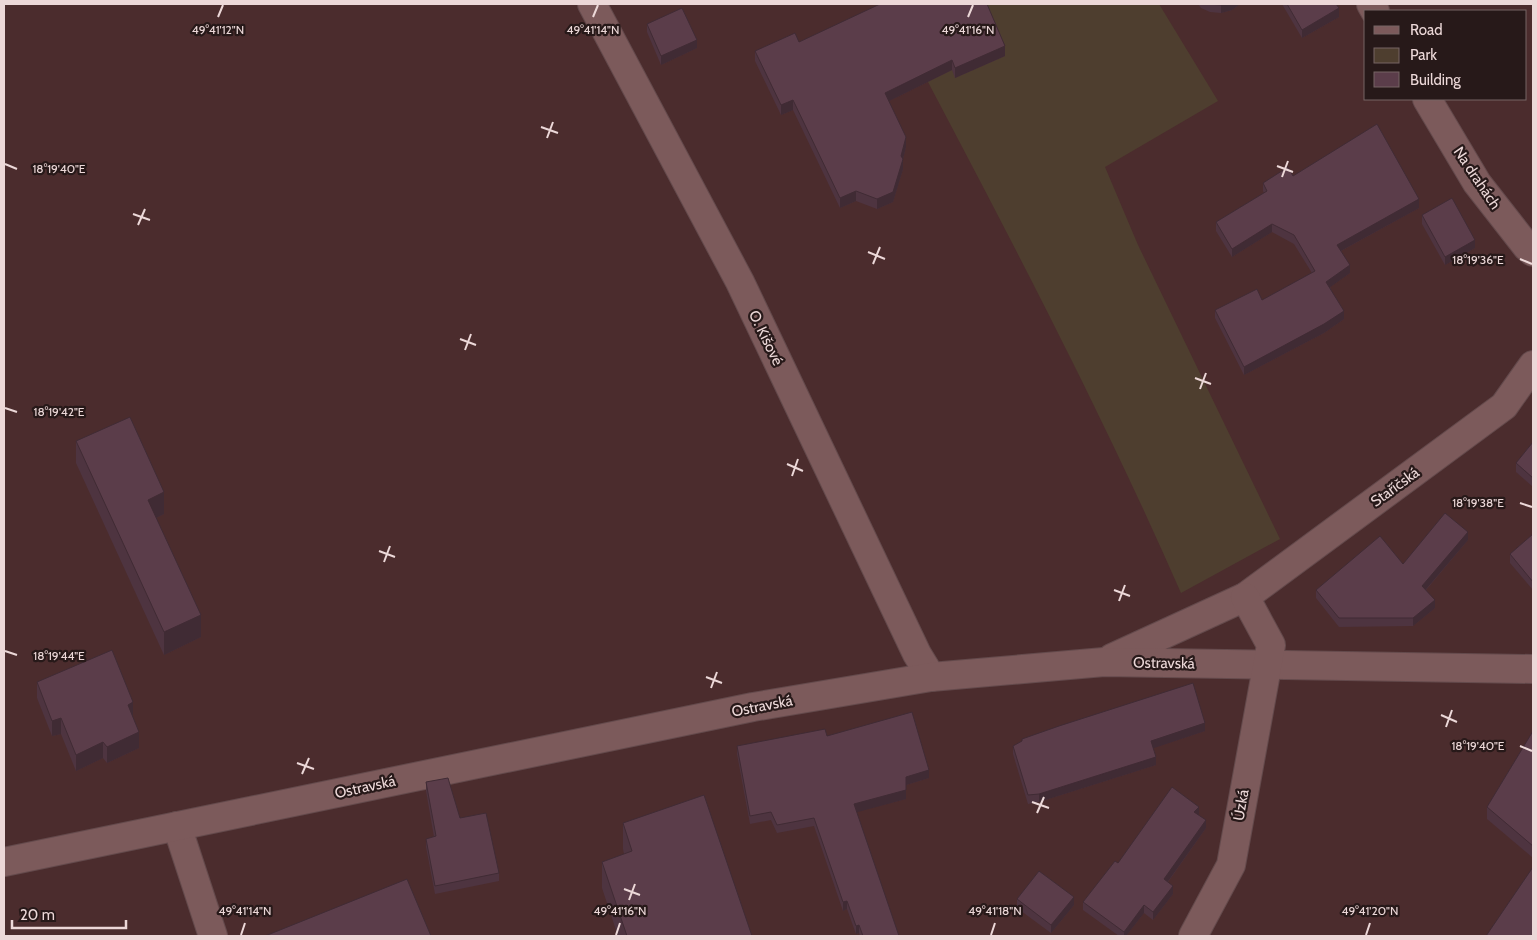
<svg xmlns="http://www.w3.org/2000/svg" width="1537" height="940" font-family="Cabin,sans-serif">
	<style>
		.green { fill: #4e3e2f }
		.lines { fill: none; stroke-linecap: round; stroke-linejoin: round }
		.minor-casing { stroke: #644a4c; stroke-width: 30 }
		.minor { stroke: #7c5a5b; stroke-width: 28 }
		.wall { fill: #4e3440 }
		.shaded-wall { fill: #402b34 }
		.building { fill: #5b3d4a; stroke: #402b34 }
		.ticks { fill: none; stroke: #ecd8d8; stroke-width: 2 }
		.labels { text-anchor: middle; stroke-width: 4.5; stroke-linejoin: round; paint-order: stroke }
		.street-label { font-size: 15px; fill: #ecd8d8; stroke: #271919 }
		.ticks-label { font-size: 12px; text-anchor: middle; fill: #ecd8d8; stroke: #271919; stroke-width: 4.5; stroke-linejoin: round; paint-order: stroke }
	</style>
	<rect width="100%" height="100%" fill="#4b2c2d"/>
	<!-- green -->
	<path class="green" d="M 887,4 L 1159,4 L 1218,101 L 1105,167 L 1138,245 L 1280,539 L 1181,593 C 1093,392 989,198 887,4 Z"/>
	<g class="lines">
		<defs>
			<g id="minor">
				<path d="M 592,4 L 740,282 L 917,654 L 931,677"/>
				<path d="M 1371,4 L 1375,11"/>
				<path d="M 1427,99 L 1477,183 L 1527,247 L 1533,252"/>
				<path d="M 1112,658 L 1245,597 L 1504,406 L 1533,365"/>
				<path d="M 177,826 L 213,936"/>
				<path d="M 4,862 L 753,707 L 931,677 L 1104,662 L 1533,669"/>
				<path d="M 1193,936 L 1231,865 L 1271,645 L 1245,597"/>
			</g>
		</defs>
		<!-- minor casing -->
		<use href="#minor" class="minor-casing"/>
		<!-- minor -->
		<use href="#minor" class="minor"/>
	</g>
	<!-- wall -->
	<g class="wall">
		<path d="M 1198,4 L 1240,4 L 1232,10 L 1221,13 L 1210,12 L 1201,8 Z"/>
		<path d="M 1282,4 L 1336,4 L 1339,17 L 1302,38 Z"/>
		<path d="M 647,24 L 697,48 L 661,65 L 647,32 Z"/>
		<path d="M 799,42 L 1005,56 L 955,78 L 952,70 L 889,101 L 906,147 L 903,159 L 903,169 L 893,202 L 877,209 L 856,201 L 840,208 L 793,110 L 781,115 L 755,61 L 755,51 Z"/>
		<path d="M 1293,176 L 1419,208 L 1341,251 L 1350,273 L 1330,287 L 1344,319 L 1324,333 L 1244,375 L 1215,318 L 1215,310 L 1262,300 L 1312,273 L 1294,244 L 1272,232 L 1232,257 L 1216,231 L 1216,222 L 1264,193 L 1263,191 L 1263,183 Z"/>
		<path d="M 1422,215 L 1475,248 L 1445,265 L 1422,224 Z"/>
		<path d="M 76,441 L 164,514 L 156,518 L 201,637 L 164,655 L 76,463 Z"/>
		<path d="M 1533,442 L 1533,487 L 1516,472 L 1516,463 Z"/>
		<path d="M 1533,534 L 1533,590 L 1510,563 L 1510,554 Z"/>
		<path d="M 1468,540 L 1426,590 L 1435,608 L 1413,626 L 1339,627 L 1316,598 L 1316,590 L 1403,564 Z"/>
		<path d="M 37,682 L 133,717 L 139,748 L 107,763 L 103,758 L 76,771 L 61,734 L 52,736 L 37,698 Z"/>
		<path d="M 1205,731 L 1153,748 L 1156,765 L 1039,802 L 1028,804 L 1013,754 L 1013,746 L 1022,742 L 1022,739 Z"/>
		<path d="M 1533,731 L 1533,858 L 1487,819 L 1487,807 Z"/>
		<path d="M 827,736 L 929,778 L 906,785 L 906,799 L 856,812 L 899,936 L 860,936 L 859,933 L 856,934 L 847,909 L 843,911 L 814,826 L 777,833 L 771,820 L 750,824 L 737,754 L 737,746 Z"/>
		<path d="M 426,782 L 460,818 L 499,873 L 499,881 L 435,894 L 426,847 L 426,839 L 434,837 L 426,791 Z"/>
		<path d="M 1199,815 L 1206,828 L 1168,882 L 1173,894 L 1153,920 L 1144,913 L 1126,936 L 1119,936 L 1083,910 L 1083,902 L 1118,863 Z"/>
		<path d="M 623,823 L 752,936 L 618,936 L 602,888 L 602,862 L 624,854 L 623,849 Z"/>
		<path d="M 1017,899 L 1074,905 L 1051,933 L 1017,908 Z"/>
	</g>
	<!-- shaded-wall -->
	<g class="shaded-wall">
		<path d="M 1225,4 L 1240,4 L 1232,10 L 1221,13 L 1221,5 Z"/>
		<path d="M 1339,8 L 1339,17 L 1302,38 L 1302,30 Z"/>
		<path d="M 697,40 L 697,48 L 661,65 L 661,56 Z"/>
		<path d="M 1005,46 L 1005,56 L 955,78 L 955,68 Z"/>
		<path d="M 952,60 L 952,70 L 885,103 L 885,93 Z"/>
		<path d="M 793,100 L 793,110 L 781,115 L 781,105 Z"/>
		<path d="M 906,137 L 906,147 L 903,159 L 903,169 L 893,202 L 877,209 L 877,199 L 901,156 Z"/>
		<path d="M 856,191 L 856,201 L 840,208 L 840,198 Z"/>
		<path d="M 1419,199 L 1419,208 L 1337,253 L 1337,245 Z"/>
		<path d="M 1272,224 L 1272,232 L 1232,257 L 1232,249 Z"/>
		<path d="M 1475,240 L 1475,248 L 1445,265 L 1445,257 Z"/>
		<path d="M 1350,265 L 1350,273 L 1326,290 L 1326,282 Z"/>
		<path d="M 1344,311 L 1344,319 L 1324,333 L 1244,375 L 1244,367 Z"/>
		<path d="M 164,492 L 164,514 L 148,522 L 148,500 Z"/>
		<path d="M 1468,532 L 1468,540 L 1422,594 L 1422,586 Z"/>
		<path d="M 1435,600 L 1435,608 L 1413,626 L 1413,618 Z"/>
		<path d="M 201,615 L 201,637 L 164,655 L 164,632 Z"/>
		<path d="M 133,702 L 133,718 L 128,705 Z"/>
		<path d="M 61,718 L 61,734 L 52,736 L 52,721 Z"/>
		<path d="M 1205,723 L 1205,731 L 1151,749 L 1151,741 Z"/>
		<path d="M 139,732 L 139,748 L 107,763 L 107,747 Z"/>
		<path d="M 103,742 L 103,758 L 76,771 L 76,755 Z"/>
		<path d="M 1156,757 L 1156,765 L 1039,802 L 1039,794 Z"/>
		<path d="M 929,770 L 929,778 L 906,785 L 906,777 Z"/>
		<path d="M 906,790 L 906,799 L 854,813 L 854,804 Z"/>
		<path d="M 1199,807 L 1199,815 L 1194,812 Z"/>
		<path d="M 1206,820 L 1206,828 L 1164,887 L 1164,879 Z"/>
		<path d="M 1173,886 L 1173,894 L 1153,920 L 1153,912 Z"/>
		<path d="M 1074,897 L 1074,905 L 1051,933 L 1051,925 Z"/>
		<path d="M 847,901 L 847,909 L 843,911 L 843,902 Z"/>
		<path d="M 1144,905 L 1144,913 L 1126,936 L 1124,936 L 1124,932 Z"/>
		<path d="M 859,925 L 859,933 L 856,934 L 856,926 Z"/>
	</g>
	<!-- building -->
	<g class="building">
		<path d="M 880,4 L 987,4 L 1005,46 L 955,68 L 952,60 L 885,93 L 906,137 L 901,156 L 903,159 L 893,192 L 877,199 L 856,191 L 840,198 L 793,100 L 781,105 L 755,51 L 795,33 L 799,42 Z"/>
		<path d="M 1209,4 L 1225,4 L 1221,5 Z"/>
		<path d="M 1287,4 L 1336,4 L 1339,8 L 1302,30 Z"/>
		<path d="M 682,8 L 697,40 L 661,56 L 647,24 Z"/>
		<path d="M 1377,124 L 1419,199 L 1337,245 L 1350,265 L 1326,282 L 1344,311 L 1324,324 L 1244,367 L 1215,310 L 1257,289 L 1262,300 L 1315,271 L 1294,235 L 1272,224 L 1232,249 L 1216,222 L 1267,191 L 1263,183 L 1288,167 L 1293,176 Z"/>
		<path d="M 1452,198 L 1475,240 L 1445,257 L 1422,215 Z"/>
		<path d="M 130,417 L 164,492 L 148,500 L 201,615 L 164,632 L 76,441 Z"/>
		<path d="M 1533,442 L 1533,478 L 1516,463 Z"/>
		<path d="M 1445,513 L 1468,532 L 1422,586 L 1435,600 L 1413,618 L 1339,618 L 1316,590 L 1380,536 L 1403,564 Z"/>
		<path d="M 1533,534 L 1533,582 L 1510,554 Z"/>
		<path d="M 112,650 L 133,702 L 128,705 L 139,732 L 107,747 L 103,742 L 76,755 L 61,718 L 52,721 L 37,682 Z"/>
		<path d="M 1193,683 L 1205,723 L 1151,741 L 1156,757 L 1039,794 L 1028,795 L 1013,746 L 1022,741 L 1022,739 L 1059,726 Z"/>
		<path d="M 912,712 L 929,770 L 906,777 L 906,790 L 854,804 L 899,936 L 863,936 L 859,925 L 856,926 L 847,901 L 843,902 L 814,818 L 777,825 L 771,812 L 750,816 L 737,746 L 825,729 L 827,736 Z"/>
		<path d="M 1533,731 L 1533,846 L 1487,807 Z"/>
		<path d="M 448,778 L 460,818 L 486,813 L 499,873 L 435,886 L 426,839 L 436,836 L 426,782 Z"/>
		<path d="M 1172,787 L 1199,807 L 1194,812 L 1206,820 L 1164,879 L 1173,886 L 1153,912 L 1144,905 L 1124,932 L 1083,902 L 1115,861 L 1118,863 Z"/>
		<path d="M 704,795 L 752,936 L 627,936 L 602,862 L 632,851 L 623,823 Z"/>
		<path d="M 1533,867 L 1533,936 L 1486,936 Z"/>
		<path d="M 1039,871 L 1074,897 L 1051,925 L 1017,899 Z"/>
		<path d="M 407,879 L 431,936 L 265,936 Z"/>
	</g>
	<!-- ticks -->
	<path class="ticks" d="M 218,17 L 223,5M 593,17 L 598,5M 968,17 L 973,5M 541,127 L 558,133M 547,138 L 553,122M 5,164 L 17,169M 1277,166 L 1293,172M 1282,177 L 1288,161M 133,214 L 150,220M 138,225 L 145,209M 868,252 L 885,259M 1520,259 L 1532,264M 873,264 L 880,247M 460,339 L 476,345M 465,350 L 471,334M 1195,378 L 1211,384M 1200,389 L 1206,373M 5,408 L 17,412M 787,464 L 803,471M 792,476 L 798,459M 1520,503 L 1532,507M 379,551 L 395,557M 384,562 L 390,546M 1114,590 L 1130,596M 1119,601 L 1125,585M 5,651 L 17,655M 706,677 L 722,683M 711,688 L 717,672M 1441,715 L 1457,722M 1446,727 L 1452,710M 1520,746 L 1532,751M 297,763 L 314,769M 302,774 L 309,758M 1032,802 L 1049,808M 1037,813 L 1044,797M 624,889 L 640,895M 629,900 L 635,884M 241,935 L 245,923M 616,935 L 620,923M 991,935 L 995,923M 1366,935 L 1370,923"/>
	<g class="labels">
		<!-- street labels -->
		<g class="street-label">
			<text transform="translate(1477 178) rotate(56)" y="5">Na drahách</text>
			<text transform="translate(766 338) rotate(64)" y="5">O. Kišové</text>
			<text transform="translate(1395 487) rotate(-36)" y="5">Staříčská</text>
			<text transform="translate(1164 663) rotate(1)" y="5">Ostravská</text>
			<text transform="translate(762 706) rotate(-11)" y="5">Ostravská</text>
			<text transform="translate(365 787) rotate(-12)" y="5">Ostravská</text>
			<text transform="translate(1241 805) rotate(-80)" y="5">Úzká</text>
		</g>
	</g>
	<g class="ticks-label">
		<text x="218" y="34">49°41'12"N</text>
		<text x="593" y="34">49°41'14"N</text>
		<text x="968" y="34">49°41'16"N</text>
		<text x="59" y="173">18°19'40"E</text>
		<text x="1478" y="264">18°19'36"E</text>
		<text x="59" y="416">18°19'42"E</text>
		<text x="1478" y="507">18°19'38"E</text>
		<text x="59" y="660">18°19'44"E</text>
		<text x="1478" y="750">18°19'40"E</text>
		<text x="245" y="915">49°41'14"N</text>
		<text x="620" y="915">49°41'16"N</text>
		<text x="995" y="915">49°41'18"N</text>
		<text x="1370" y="915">49°41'20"N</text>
	</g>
	<!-- border -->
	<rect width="1537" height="940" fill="none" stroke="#ecd8d8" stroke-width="10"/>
	<!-- legend -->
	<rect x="1364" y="10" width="162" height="90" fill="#271919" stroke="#766565"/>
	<rect x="1374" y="26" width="25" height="8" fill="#7c5a5b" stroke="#766565"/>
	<text x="1410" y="35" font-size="15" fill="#ecd8d8">Road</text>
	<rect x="1374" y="48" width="25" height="15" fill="#4e3e2f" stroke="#766565"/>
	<text x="1410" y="60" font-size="15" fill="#ecd8d8">Park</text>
	<rect x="1374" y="72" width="25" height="15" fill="#5b3d4a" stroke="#766565"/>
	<text x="1410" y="85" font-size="15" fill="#ecd8d8">Building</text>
	<!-- scale -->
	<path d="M12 920v8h114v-8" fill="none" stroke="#ecd8d8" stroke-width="2.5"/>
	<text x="20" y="920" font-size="15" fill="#ecd8d8" stroke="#271919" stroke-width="4" paint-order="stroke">20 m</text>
</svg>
